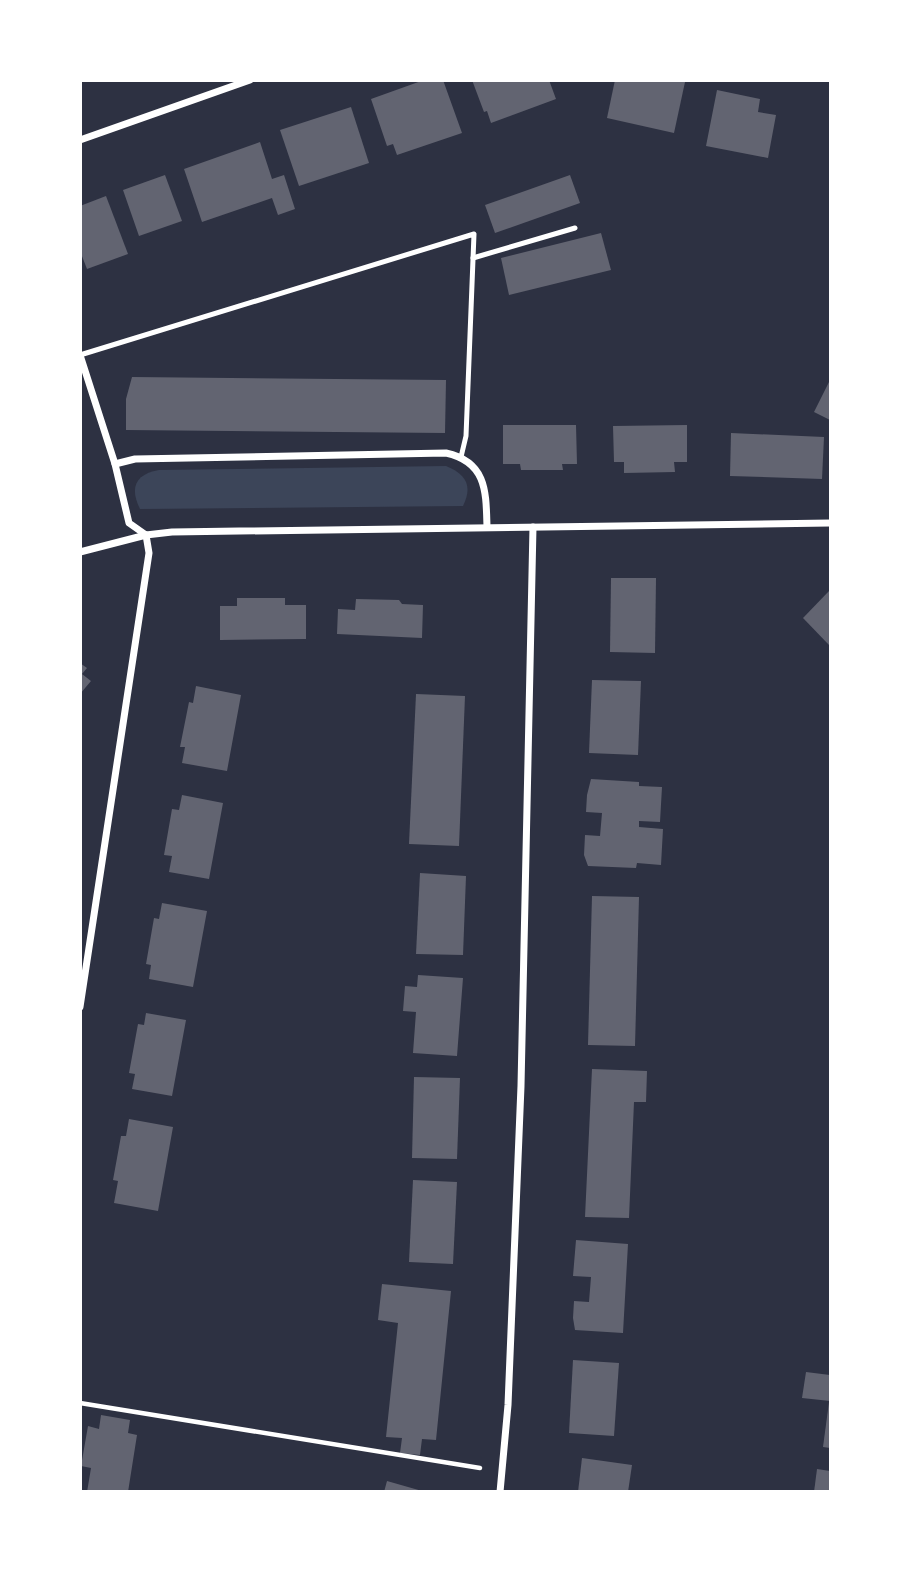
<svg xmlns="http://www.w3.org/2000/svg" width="911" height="1572" font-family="'Fira Sans',sans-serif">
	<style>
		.green { fill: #3c4559 }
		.building { fill: #626471 }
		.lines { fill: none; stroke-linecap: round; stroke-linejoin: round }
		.path { stroke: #fff; stroke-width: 4.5 }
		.service { stroke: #fff; stroke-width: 5 }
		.minor { stroke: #fff; stroke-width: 7 }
	</style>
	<rect width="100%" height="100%" fill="#2d3142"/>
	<!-- green -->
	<path class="green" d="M 446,466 C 466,474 473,486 463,506 L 140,509 C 129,487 136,474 159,470 Z"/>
	<!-- building -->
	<g class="building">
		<path d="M 424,80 L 443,80 L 462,133 L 397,155 L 393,144 L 387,146 L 371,99 Z"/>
		<path d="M 472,80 L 549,80 L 556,99 L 491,123 L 487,111 L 484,112 Z"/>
		<path d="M 615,80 L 685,82 L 674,133 L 607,118 Z"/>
		<path d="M 717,90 L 760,99 L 758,112 L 776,115 L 768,158 L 706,146 Z"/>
		<path d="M 351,107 L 369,163 L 299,186 L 280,130 Z"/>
		<path d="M 260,142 L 272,179 L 284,175 L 295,209 L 278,215 L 272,198 L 202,222 L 184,169 Z"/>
		<path d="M 165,175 L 182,221 L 139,236 L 123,190 Z"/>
		<path d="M 570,175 L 580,203 L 495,233 L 485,205 Z"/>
		<path d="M 106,196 L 128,254 L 87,269 L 80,251 L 80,206 Z"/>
		<path d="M 601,233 L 611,270 L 509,295 L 501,258 Z"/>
		<path d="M 132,377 L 446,380 L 445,433 L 126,430 L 126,399 Z"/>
		<path d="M 830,380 L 830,420 L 814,412 Z"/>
		<path d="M 503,425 L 576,425 L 577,464 L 562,464 L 563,470 L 521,470 L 520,464 L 503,464 Z"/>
		<path d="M 687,425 L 687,462 L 674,462 L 675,472 L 624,473 L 624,462 L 614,462 L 613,426 Z"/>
		<path d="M 731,433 L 824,437 L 822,479 L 730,476 Z"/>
		<path d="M 611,578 L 656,578 L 655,653 L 610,652 Z"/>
		<path d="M 830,590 L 830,646 L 803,618 Z"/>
		<path d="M 237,598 L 285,598 L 285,605 L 306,605 L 306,639 L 220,640 L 220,606 L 237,606 Z"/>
		<path d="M 356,599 L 399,600 L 402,604 L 423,605 L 422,638 L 337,634 L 338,609 L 355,610 Z"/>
		<path d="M 80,663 L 87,668 L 82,674 L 91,681 L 80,694 Z"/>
		<path d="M 592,680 L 641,681 L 638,755 L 589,753 Z"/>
		<path d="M 196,686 L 241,695 L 227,771 L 182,763 L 185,747 L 180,747 L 189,702 L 193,703 Z"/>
		<path d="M 416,694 L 465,696 L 459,846 L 409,844 Z"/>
		<path d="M 591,779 L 639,782 L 639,786 L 662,787 L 660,822 L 639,821 L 639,827 L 663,829 L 661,865 L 637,863 L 636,868 L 588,866 L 584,855 L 585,835 L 600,836 L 602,813 L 586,812 L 587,795 Z"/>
		<path d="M 182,795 L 223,803 L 209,879 L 169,872 L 172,856 L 164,855 L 172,809 L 179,810 Z"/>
		<path d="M 420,873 L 466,876 L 463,955 L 416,954 Z"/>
		<path d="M 592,896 L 639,897 L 635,1046 L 588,1045 Z"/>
		<path d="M 162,903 L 207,911 L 193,987 L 149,979 L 151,965 L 146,964 L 154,918 L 159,919 Z"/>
		<path d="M 418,975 L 463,978 L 457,1056 L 413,1053 L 416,1012 L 403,1011 L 405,986 L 417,987 Z"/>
		<path d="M 146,1013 L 186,1020 L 172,1096 L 132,1089 L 135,1074 L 129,1073 L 138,1024 L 144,1025 Z"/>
		<path d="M 592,1069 L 647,1071 L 646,1102 L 634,1102 L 629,1218 L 585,1217 Z"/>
		<path d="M 414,1077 L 460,1078 L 457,1159 L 412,1158 Z"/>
		<path d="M 129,1119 L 173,1127 L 158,1211 L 114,1203 L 118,1181 L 113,1180 L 121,1136 L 126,1136 Z"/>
		<path d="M 413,1180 L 457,1182 L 453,1264 L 409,1262 Z"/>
		<path d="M 576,1240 L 628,1244 L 623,1333 L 575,1330 L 573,1318 L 574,1301 L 589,1302 L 591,1277 L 573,1276 Z"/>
		<path d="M 382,1284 L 451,1291 L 436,1440 L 422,1439 L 420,1455 L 400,1453 L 402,1438 L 386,1437 L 398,1323 L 378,1320 Z"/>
		<path d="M 573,1360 L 619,1363 L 614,1436 L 569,1433 Z"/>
		<path d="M 806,1372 L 830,1375 L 830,1401 L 802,1398 Z"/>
		<path d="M 829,1402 L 830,1402 L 830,1448 L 823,1447 Z"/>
		<path d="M 101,1415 L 130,1420 L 128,1433 L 137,1435 L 128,1492 L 87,1492 L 91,1468 L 81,1466 L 88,1426 L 99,1429 Z"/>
		<path d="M 582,1458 L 632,1465 L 628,1492 L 578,1492 Z"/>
		<path d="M 817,1469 L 830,1471 L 830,1492 L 814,1492 Z"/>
		<path d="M 387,1481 L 422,1491 L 422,1492 L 384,1492 Z"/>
	</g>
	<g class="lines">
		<!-- path -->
		<path class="path" d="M 80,1403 L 480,1468"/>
		<!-- service -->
		<g class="service">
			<path d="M 473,258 L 575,228"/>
			<path d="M 80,355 L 474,234 L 466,436 L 461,457"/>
		</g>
		<!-- minor -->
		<g class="minor">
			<path d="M 80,140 L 250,80"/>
			<path d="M 80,355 L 115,464 L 129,523 L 146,535"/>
			<path d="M 115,464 L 135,459 L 446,453 C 487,462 486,492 487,527"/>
			<path d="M 80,552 L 146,535 L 172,532 L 830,523"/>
			<path d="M 80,1007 L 149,553 L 146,535"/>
			<path d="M 500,1492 L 508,1405 L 521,1086 L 533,527"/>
		</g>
	</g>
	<!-- border -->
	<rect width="911" height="1572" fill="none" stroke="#ffffff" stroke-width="164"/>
</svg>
